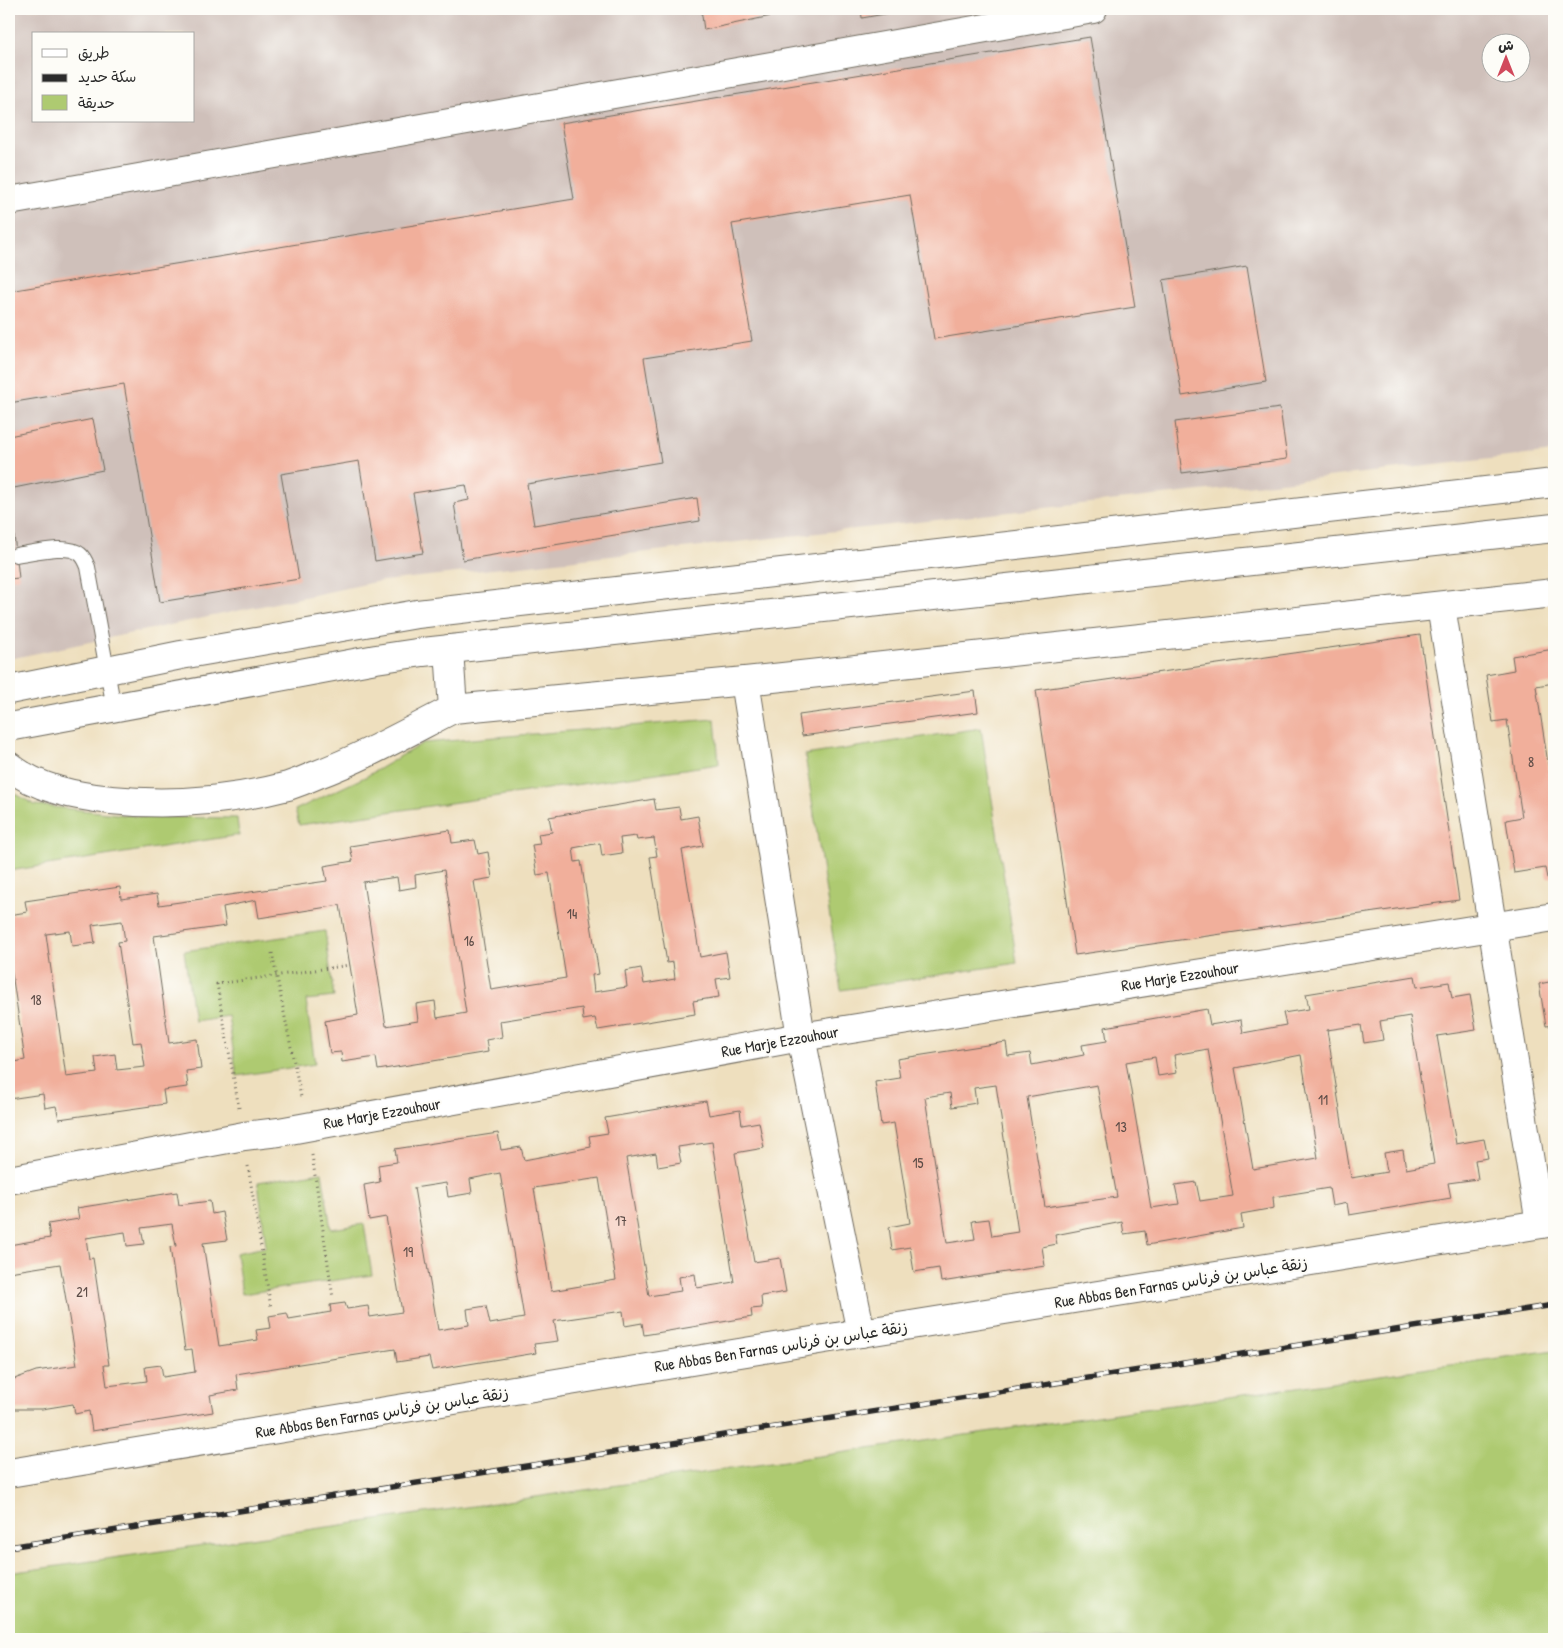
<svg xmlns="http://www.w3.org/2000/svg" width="1563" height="1648" font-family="'Patrick Hand','Playpen Sans Arabic',sans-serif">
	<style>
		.industrial { fill: #cfc0ba; fill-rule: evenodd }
		.green { fill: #aeca71; stroke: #6c7a4e }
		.building { fill: #f1af9b; fill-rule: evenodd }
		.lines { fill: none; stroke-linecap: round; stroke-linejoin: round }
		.service-casing { stroke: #6f6a5e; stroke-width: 16 }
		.minor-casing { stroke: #6f6a5e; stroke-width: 30 }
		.primary-casing { stroke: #6f6a5e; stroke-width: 30 }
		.path { stroke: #6f6a5e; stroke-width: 3; stroke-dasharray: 1 4; stroke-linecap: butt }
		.service { stroke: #fff; stroke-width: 14 }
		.minor { stroke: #fff; stroke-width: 28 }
		.primary { stroke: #fff; stroke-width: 28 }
		.rail-casing { stroke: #2b2b2b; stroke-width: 5.5 }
		.rail { stroke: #fdfcf7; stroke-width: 4; stroke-dasharray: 11; stroke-linecap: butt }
		.labels { text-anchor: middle; stroke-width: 4; stroke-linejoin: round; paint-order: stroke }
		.number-label { font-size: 14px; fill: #5c4c47 }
		.street-label { font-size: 16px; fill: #2b2b2b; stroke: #fdfcf7 }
	</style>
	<rect width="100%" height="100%" fill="#fdfcf7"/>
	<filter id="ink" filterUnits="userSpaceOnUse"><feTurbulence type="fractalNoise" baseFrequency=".02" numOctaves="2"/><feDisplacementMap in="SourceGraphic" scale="10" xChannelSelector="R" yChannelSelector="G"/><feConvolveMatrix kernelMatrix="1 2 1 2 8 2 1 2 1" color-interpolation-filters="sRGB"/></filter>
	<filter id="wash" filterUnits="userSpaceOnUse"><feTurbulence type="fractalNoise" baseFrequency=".0096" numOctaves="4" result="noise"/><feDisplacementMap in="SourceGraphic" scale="20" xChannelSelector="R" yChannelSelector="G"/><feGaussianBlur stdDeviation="1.12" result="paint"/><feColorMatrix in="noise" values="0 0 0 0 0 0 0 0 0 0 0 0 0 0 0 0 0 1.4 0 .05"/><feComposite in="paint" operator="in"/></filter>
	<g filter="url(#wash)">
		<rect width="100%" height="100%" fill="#eedfbe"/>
		<!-- industrial -->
		<path class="industrial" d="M 9,9 L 1554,9 L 1554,452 L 375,582 L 9,659 ZM 34,34 L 194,34 L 194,121 L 34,121 ZM 1490,42 L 1520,42 L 1520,72 L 1490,72 Z"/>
		<!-- green -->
		<g class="green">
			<path d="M 715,719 L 719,764 L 299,825 L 295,810 L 367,776 L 423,743 Z"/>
			<path d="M 981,728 L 1017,963 L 841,990 L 805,755 Z"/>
			<path d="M 9,790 L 35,805 L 144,817 L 237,818 L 239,835 L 9,871 Z"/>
			<path d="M 325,931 L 334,997 L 306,1000 L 315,1064 L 237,1076 L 228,1016 L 194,1021 L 184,951 Z"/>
			<path d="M 322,1172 L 331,1229 L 364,1224 L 372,1275 L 242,1294 L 236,1253 L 266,1247 L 258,1182 Z"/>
			<path d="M 1554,1350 L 1554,1639 L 9,1639 L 9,1573 Z"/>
		</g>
		<g id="blocks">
			<!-- building -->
			<g class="building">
				<path d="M 701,9 L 800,9 L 800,10 L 704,30 Z"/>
				<path d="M 861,9 L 907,9 L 907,10 L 862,18 Z"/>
				<path d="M 1090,37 L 1135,307 L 934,339 L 910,195 L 732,224 L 752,341 L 644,358 L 661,462 L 527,484 L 534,525 L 697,498 L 700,521 L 463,560 L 454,503 L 469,500 L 466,485 L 413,493 L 423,553 L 375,561 L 359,461 L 281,474 L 299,579 L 160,602 L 124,384 L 9,403 L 9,291 L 574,199 L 561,123 Z"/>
				<path d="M 1247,266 L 1266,382 L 1182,396 L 1163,280 Z"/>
				<path d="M 1280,408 L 1287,459 L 1182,473 L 1175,422 Z"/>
				<path d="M 93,419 L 103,470 L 9,489 L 9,436 Z"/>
				<path d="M 9,501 L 10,501 L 19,578 L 9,579 Z"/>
				<path d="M 1420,635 L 1459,900 L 1075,955 L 1036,690 Z"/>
				<path d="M 1554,649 L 1554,683 L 1536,686 L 1554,802 L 1554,877 L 1547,878 L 1545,868 L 1514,873 L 1506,820 L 1522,817 L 1507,720 L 1493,722 L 1486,675 L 1514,670 L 1512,656 Z"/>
				<path d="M 975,691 L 978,712 L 802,736 L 799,715 Z"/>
				<path d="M 654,799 L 656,810 L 679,807 L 681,819 L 698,816 L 703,846 L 682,850 L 700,957 L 726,952 L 730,977 L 716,979 L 719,997 L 693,1001 L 695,1014 L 598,1030 L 595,1018 L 583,1020 L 582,1008 L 500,1021 L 502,1037 L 486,1040 L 488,1052 L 378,1070 L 376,1057 L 342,1062 L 341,1052 L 330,1053 L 325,1021 L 358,1015 L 340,905 L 259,918 L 256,900 L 223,907 L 226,926 L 154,936 L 169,1043 L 197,1039 L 201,1069 L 186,1071 L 188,1087 L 163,1090 L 165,1104 L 59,1119 L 56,1106 L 45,1108 L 43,1094 L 9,1099 L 9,1063 L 25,1060 L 10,960 L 9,960 L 9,915 L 27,912 L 25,901 L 120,887 L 121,899 L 157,894 L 159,905 L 327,881 L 324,866 L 353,861 L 350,846 L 450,830 L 452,843 L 475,840 L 478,854 L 488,852 L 492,878 L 474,881 L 491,990 L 566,978 L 549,873 L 537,875 L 532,845 L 540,844 L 538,834 L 552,832 L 549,817 ZM 636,836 L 637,840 L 654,838 L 657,856 L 650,857 L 667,963 L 673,962 L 675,979 L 644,984 L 641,968 L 625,971 L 627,987 L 594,992 L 592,975 L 599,974 L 581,861 L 575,862 L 573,848 L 600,843 L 602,856 L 622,853 L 620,838 ZM 444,870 L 466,1013 L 437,1018 L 435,1001 L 416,1004 L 418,1021 L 386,1026 L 363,882 L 397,877 L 399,890 L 416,887 L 415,875 ZM 122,921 L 125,941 L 118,942 L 133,1043 L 141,1042 L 145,1067 L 117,1070 L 115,1054 L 95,1057 L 97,1073 L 66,1077 L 46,934 L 70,931 L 72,946 L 95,943 L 92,925 Z"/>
				<path d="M 1415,976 L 1417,987 L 1449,982 L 1452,998 L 1470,995 L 1476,1030 L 1437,1036 L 1456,1144 L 1484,1139 L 1488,1158 L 1475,1160 L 1478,1179 L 1448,1183 L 1451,1198 L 1349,1215 L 1347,1203 L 1332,1206 L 1329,1188 L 1273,1197 L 1274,1208 L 1241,1214 L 1243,1228 L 1147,1245 L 1145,1231 L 1124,1234 L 1122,1222 L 1055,1235 L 1057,1244 L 1042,1247 L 1045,1266 L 941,1282 L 939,1268 L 914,1272 L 910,1247 L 892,1250 L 889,1227 L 910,1223 L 894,1123 L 881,1125 L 875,1082 L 900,1078 L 897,1059 L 1006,1042 L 1008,1056 L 1030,1053 L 1032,1065 L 1084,1055 L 1082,1045 L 1107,1041 L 1105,1027 L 1207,1009 L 1210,1025 L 1241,1020 L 1243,1033 L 1286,1025 L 1283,1013 L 1309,1009 L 1306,994 ZM 1410,1016 L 1434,1164 L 1406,1169 L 1403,1150 L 1384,1153 L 1387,1172 L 1351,1178 L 1327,1030 L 1361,1025 L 1364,1043 L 1383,1040 L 1380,1021 ZM 1208,1049 L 1233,1196 L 1200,1201 L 1196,1182 L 1175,1185 L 1179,1204 L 1151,1208 L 1126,1062 L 1155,1057 L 1158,1076 L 1177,1073 L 1174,1055 ZM 1301,1055 L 1318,1158 L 1253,1169 L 1235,1068 ZM 996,1085 L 1018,1232 L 992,1236 L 989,1219 L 972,1221 L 975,1239 L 947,1243 L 925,1097 L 950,1093 L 952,1107 L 976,1103 L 974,1088 ZM 1097,1085 L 1117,1197 L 1045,1207 L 1027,1097 Z"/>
				<path d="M 1554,981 L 1554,1025 L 1546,1026 L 1539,984 Z"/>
				<path d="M 706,1101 L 709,1115 L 740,1110 L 742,1125 L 759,1122 L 764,1148 L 735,1153 L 754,1262 L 780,1258 L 786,1292 L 761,1296 L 762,1308 L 751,1309 L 752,1317 L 644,1335 L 642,1323 L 625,1326 L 623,1311 L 554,1321 L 558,1341 L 534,1344 L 536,1353 L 432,1370 L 429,1357 L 397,1362 L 395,1349 L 236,1374 L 238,1390 L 210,1395 L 213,1412 L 92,1431 L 89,1411 L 75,1414 L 73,1404 L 42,1409 L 11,1409 L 13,1419 L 9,1421 L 9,1381 L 36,1371 L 77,1365 L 60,1264 L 9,1272 L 9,1245 L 50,1238 L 48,1224 L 79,1219 L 77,1208 L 177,1192 L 179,1205 L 210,1201 L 212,1214 L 222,1212 L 227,1240 L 203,1243 L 219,1346 L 258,1340 L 256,1330 L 271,1328 L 269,1316 L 287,1313 L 289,1319 L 331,1312 L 330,1305 L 345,1303 L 347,1309 L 368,1306 L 370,1317 L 402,1312 L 386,1217 L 369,1220 L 364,1185 L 380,1182 L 378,1165 L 397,1162 L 395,1149 L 498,1133 L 501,1150 L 521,1147 L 524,1160 L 591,1147 L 589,1136 L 608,1133 L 605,1118 ZM 712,1142 L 734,1282 L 697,1288 L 695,1274 L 679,1277 L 681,1291 L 649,1296 L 626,1158 L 656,1153 L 658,1167 L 681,1163 L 678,1147 ZM 500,1173 L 524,1318 L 490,1324 L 486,1306 L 467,1309 L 469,1325 L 438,1330 L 414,1188 L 446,1183 L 448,1197 L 472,1193 L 470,1179 ZM 599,1178 L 616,1280 L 551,1291 L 534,1188 ZM 172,1224 L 176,1246 L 170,1247 L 185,1350 L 192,1349 L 195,1372 L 163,1377 L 161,1365 L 145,1367 L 147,1381 L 107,1386 L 104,1365 L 109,1365 L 93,1258 L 89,1259 L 86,1238 L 125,1232 L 127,1246 L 144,1244 L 141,1228 Z"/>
			</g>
		</g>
	</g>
	<g filter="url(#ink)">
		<use href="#blocks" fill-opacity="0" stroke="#6f6a5e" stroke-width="1"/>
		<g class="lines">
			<defs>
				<path id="service" d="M 16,555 C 32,553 67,543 80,554 C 84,557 86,562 88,567 L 114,708"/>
				<g id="minor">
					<path d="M 9,201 L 1093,9"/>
					<path d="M 1441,606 L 1540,1224"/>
					<path d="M 745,681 L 801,1037 L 861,1333"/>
					<path d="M 453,709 L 745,681 L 1554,593"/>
					<path d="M 9,766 C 37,789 76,796 111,800 C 171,806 230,801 288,786 C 297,783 307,779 316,775 C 364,757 408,732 453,709 L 449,649"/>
					<path d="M 9,1180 L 244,1136 L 279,1132 L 801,1037 L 1554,917"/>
					<path d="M 9,1473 L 861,1333 L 1554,1222"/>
				</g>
				<g id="primary">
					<path d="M 9,690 L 181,655 L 417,614 L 1554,483"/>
					<path d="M 9,727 L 376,659 L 423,652 L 1554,528"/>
				</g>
			</defs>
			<!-- service casing -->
			<use href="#service" class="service-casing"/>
			<!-- minor casing -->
			<use href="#minor" class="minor-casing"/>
			<!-- primary casing -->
			<use href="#primary" class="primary-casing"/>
			<!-- path -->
			<g class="path">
				<path d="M 272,953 L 301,1097"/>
				<path d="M 239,1108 L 217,984 L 350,965"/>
				<path d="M 312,1155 L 333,1298"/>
				<path d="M 248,1166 L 271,1308"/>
			</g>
			<!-- service -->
			<use href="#service" class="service"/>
			<!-- minor -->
			<use href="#minor" class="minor"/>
			<!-- primary -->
			<use href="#primary" class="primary"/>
			<defs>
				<path id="rail" d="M 9,1547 L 1554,1305"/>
			</defs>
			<!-- rail casing -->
			<use href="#rail" class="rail-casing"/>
			<!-- rail -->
			<use href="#rail" class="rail"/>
		</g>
	</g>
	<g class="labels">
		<!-- number labels -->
		<g class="number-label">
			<text x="1531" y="767">8</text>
			<text x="572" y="919">14</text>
			<text x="469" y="946">16</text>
			<text x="36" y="1005">18</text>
			<text x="1323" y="1105">11</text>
			<text x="1121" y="1132">13</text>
			<text x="918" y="1168">15</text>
			<text x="621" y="1226">17</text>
			<text x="408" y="1257">19</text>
			<text x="82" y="1297">21</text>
		</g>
		<!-- street labels -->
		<g class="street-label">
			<text transform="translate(1180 976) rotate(-9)" y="6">Rue Marje Ezzouhour</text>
			<text transform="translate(780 1041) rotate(-10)" y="6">Rue Marje Ezzouhour</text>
			<text transform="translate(382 1113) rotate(-10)" y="6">Rue Marje Ezzouhour</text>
			<text transform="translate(1181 1282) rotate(-9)" y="6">Rue Abbas Ben Farnas زنقة عباس بن فرناس</text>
			<text transform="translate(781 1346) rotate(-9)" y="6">Rue Abbas Ben Farnas زنقة عباس بن فرناس</text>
			<text transform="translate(382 1412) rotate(-9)" y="6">Rue Abbas Ben Farnas زنقة عباس بن فرناس</text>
		</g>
	</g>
	<!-- margin -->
	<rect width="1563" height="1648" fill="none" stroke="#fdfcf7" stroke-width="30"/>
	<!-- legend -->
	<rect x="32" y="32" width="162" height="90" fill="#fdfcf7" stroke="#a9a8a5"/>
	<rect x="42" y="49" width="25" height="8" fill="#ffffff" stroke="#a9a8a5"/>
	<text x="78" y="58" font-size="15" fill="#2b2b2b">طريق</text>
	<rect x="42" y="74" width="25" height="8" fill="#2b2b2b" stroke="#a9a8a5"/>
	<text x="78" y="82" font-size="15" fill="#2b2b2b">سكة حديد</text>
	<rect x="42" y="95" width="25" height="15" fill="#aeca71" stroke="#a9a8a5"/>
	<text x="78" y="108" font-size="15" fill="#2b2b2b">حديقة</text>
	<!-- north arrow -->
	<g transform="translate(1506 58)"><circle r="24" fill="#fdfcf7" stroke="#a9a8a5"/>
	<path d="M0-4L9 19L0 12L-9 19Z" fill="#d1495b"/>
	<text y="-8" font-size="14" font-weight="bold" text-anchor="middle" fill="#2b2b2b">ش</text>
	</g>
</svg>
